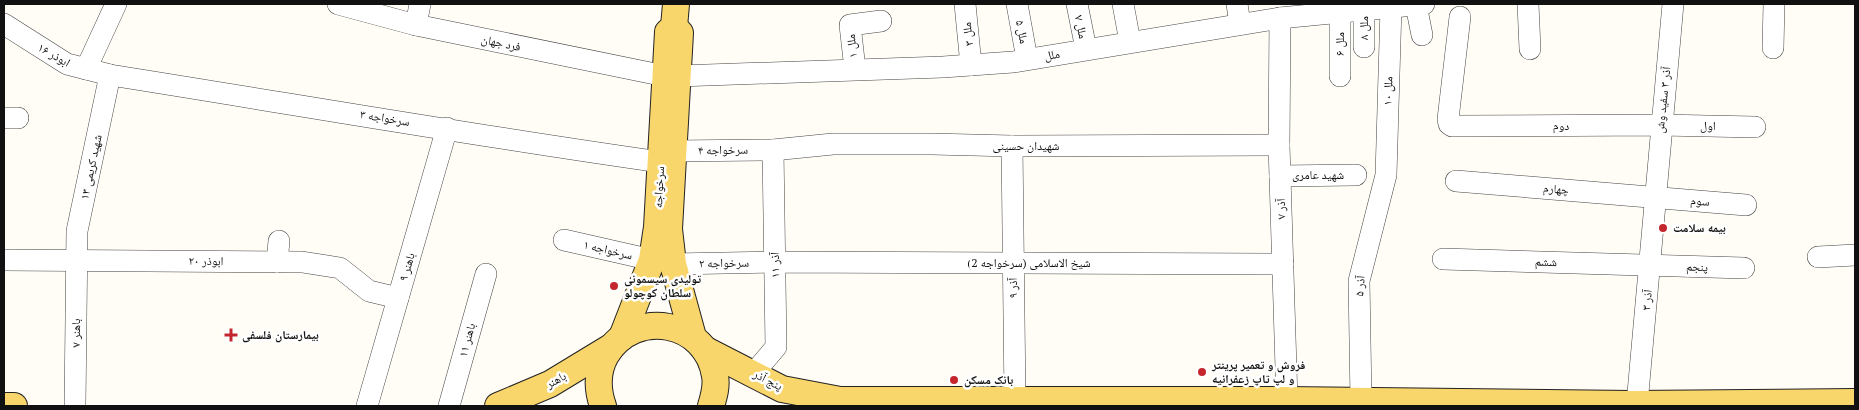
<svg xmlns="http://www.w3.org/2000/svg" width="1859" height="410" font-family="'PT Serif','Noto Naskh Arabic',serif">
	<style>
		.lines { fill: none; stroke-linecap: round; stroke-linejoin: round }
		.minor-casing { stroke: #444; stroke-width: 22 }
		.major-casing { stroke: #222; stroke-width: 28 }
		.minor { stroke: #fff; stroke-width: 21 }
		.major { stroke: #f9d66b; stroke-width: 26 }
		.poi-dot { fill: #c4262e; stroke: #fff; stroke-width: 2 }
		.labels { text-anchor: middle; stroke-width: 5; stroke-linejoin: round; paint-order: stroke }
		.street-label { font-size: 12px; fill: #111; stroke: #fff }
		.poi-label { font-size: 12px; font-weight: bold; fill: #111; stroke: #fff; text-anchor: start }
	</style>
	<rect width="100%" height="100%" fill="#fffdf5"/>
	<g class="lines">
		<defs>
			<g id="minor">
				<path d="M 338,4 L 416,25 L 665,76"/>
				<path d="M 965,4 L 971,65"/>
				<path d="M 1017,4 L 1027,59"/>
				<path d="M 1077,4 L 1086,49"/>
				<path d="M 1123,4 L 1130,42"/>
				<path d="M 1237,4 L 1240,24"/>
				<path d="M 1528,4 L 1530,49"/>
				<path d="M 1416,5 L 1422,35"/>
				<path d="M 1364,9 L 1364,47"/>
				<path d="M 1460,17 L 1448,119 L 1449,124 L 1452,126 L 1661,125 L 1755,127"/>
				<path d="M 1280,18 L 1279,145 L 1287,400"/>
				<path d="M 4,24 L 67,64 L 110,75 C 293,104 476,136 660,162"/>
				<path d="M 416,25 L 420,4"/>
				<path d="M 1773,48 L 1774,4"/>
				<path d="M 86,69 L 116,4"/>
				<path d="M 855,69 L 850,25 L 881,21"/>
				<path d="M 678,76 L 943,67 L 1013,62 L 1280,18 L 1424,4"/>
				<path d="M 1340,76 L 1340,12"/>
				<path d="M 4,118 L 18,118"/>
				<path d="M 1012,146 L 1015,400"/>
				<path d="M 673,151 L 773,150 L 833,144 L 932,144 L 1012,146 L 1279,145"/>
				<path d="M 1280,176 L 1356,175"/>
				<path d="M 1456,181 L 1746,205"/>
				<path d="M 564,240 L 652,260"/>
				<path d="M 1818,257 L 1855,255"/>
				<path d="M 1443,259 L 1744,268"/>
				<path d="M 4,260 L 302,262 L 340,268 L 369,291 L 398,298"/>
				<path d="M 277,262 L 279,241"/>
				<path d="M 673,264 L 775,262 L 1283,264"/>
				<path d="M 754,373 L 776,347 L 773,150"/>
				<path d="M 1361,400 L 1359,281 L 1386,175 L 1391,7"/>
				<path d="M 1637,404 L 1673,4"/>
				<path d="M 75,406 L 77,231 L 110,75"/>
				<path d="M 367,406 L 447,128"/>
				<path d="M 449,406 L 486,274"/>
			</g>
			<g id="major">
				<path d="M 674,27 L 676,4"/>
				<path d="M 622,337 L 652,260 L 657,227 L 668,32 L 674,27 L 680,33 L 669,229 L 673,264 L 693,337"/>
				<path d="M 704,349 L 782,389 L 840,400 L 1287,400 L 1632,404 L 1855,402"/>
				<path d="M 4,406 L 14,406"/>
				<path d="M 498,406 L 550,384 L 611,347"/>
				<path d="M 603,406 C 597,389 597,371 606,355 C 635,307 707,321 715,376 C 717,386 714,396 711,406"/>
			</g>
		</defs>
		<!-- minor casing -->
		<use href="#minor" class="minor-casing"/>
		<!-- major casing -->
		<use href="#major" class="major-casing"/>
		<!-- minor -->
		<use href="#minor" class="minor"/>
		<!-- major -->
		<use href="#major" class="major"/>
	</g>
	<!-- markers -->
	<g class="poi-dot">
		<circle cx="1663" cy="228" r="5"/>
		<circle cx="614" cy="286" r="5"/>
		<path d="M228.5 327.5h5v5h5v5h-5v5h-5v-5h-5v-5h5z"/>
		<circle cx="1202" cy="372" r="5"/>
		<circle cx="954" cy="380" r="5"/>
	</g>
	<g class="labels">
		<!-- street labels -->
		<g class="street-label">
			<text transform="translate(1081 27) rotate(79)" y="4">۷ ملل</text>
			<text transform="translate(1364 28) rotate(-90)" y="4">۸ ملل</text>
			<text transform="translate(1022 32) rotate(79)" y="4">ملل ۵</text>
			<text transform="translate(968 34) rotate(-96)" y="4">ملل ۳</text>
			<text transform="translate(501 43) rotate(12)" y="4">فرد جهان</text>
			<text transform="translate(1340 44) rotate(-90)" y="4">۶ ملل</text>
			<text transform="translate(852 46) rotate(-96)" y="4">ملل ۱</text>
			<text transform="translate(54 55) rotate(30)" y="4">۱۶ ابوذر</text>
			<text transform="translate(1052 55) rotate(-10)" y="4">ملل</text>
			<text transform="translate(1388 91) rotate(-88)" y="4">۱۰ ملل</text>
			<text transform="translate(1663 100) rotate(-84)" y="4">آذر ۳ سفید وش</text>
			<text transform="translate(385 118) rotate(9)" y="4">سرخواجه ۳</text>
			<text x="1561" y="130">دوم</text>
			<text transform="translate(1708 126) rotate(1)" y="4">اول</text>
			<text x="1026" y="150">شهیدان حسینی</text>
			<text transform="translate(723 150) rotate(-1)" y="4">سرخواجه ۴</text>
			<text transform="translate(91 167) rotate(-78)" y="4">۱۳ شهید کریمی</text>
			<text x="1318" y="179">شهید عامری</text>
			<text transform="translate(659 187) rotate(-87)" y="4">سرخواجه</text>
			<text transform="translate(1556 189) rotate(5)" y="4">چهارم</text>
			<text transform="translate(1700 201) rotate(5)" y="4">سوم</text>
			<text transform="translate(1281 209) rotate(-92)" y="4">آذر ۷</text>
			<text transform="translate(608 250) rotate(13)" y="4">سرخواجه ۱</text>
			<text transform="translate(206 261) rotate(1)" y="4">ابوذر ۲۰</text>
			<text transform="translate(1546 262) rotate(2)" y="4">ششم</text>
			<text transform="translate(724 263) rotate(-1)" y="4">سرخواجه ۲</text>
			<text x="1029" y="267">شیخ الاسلامی (سرخواجه 2)</text>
			<text transform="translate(775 265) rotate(-91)" y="4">آذر ۱۱</text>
			<text transform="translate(407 267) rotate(-74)" y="4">۹ باهنر</text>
			<text transform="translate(1697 267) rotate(2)" y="4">پنجم</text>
			<text transform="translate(1360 286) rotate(-86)" y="4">آذر ۵</text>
			<text transform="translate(1013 288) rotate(-91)" y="4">۹ آذر</text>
			<text transform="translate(1647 300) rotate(-85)" y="4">۳ آذر</text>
			<text transform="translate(76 333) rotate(-90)" y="4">باهنر ۷</text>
			<text transform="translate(467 340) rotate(-75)" y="4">باهنر ۱۱</text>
			<text transform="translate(556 380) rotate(-29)" y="4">باهنر</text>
			<text transform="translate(768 380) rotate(27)" y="4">پنج آذر</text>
		</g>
		<!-- poi labels -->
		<g class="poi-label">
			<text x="1673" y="232">بیمه سلامت</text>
			<text x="624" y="283">تولیدی سیسمونی<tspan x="624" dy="14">سلطان کوچولو</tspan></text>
			<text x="242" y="339">بیمارستان فلسفی</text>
			<text x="1212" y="369">فروش و تعمیر پرینتر<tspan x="1212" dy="14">و لپ تاپ زعفرانیه</tspan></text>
			<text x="964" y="384">بانک مسکن</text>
		</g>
	</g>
	<!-- border -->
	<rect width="1859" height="410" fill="none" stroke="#111111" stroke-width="10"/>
</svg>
